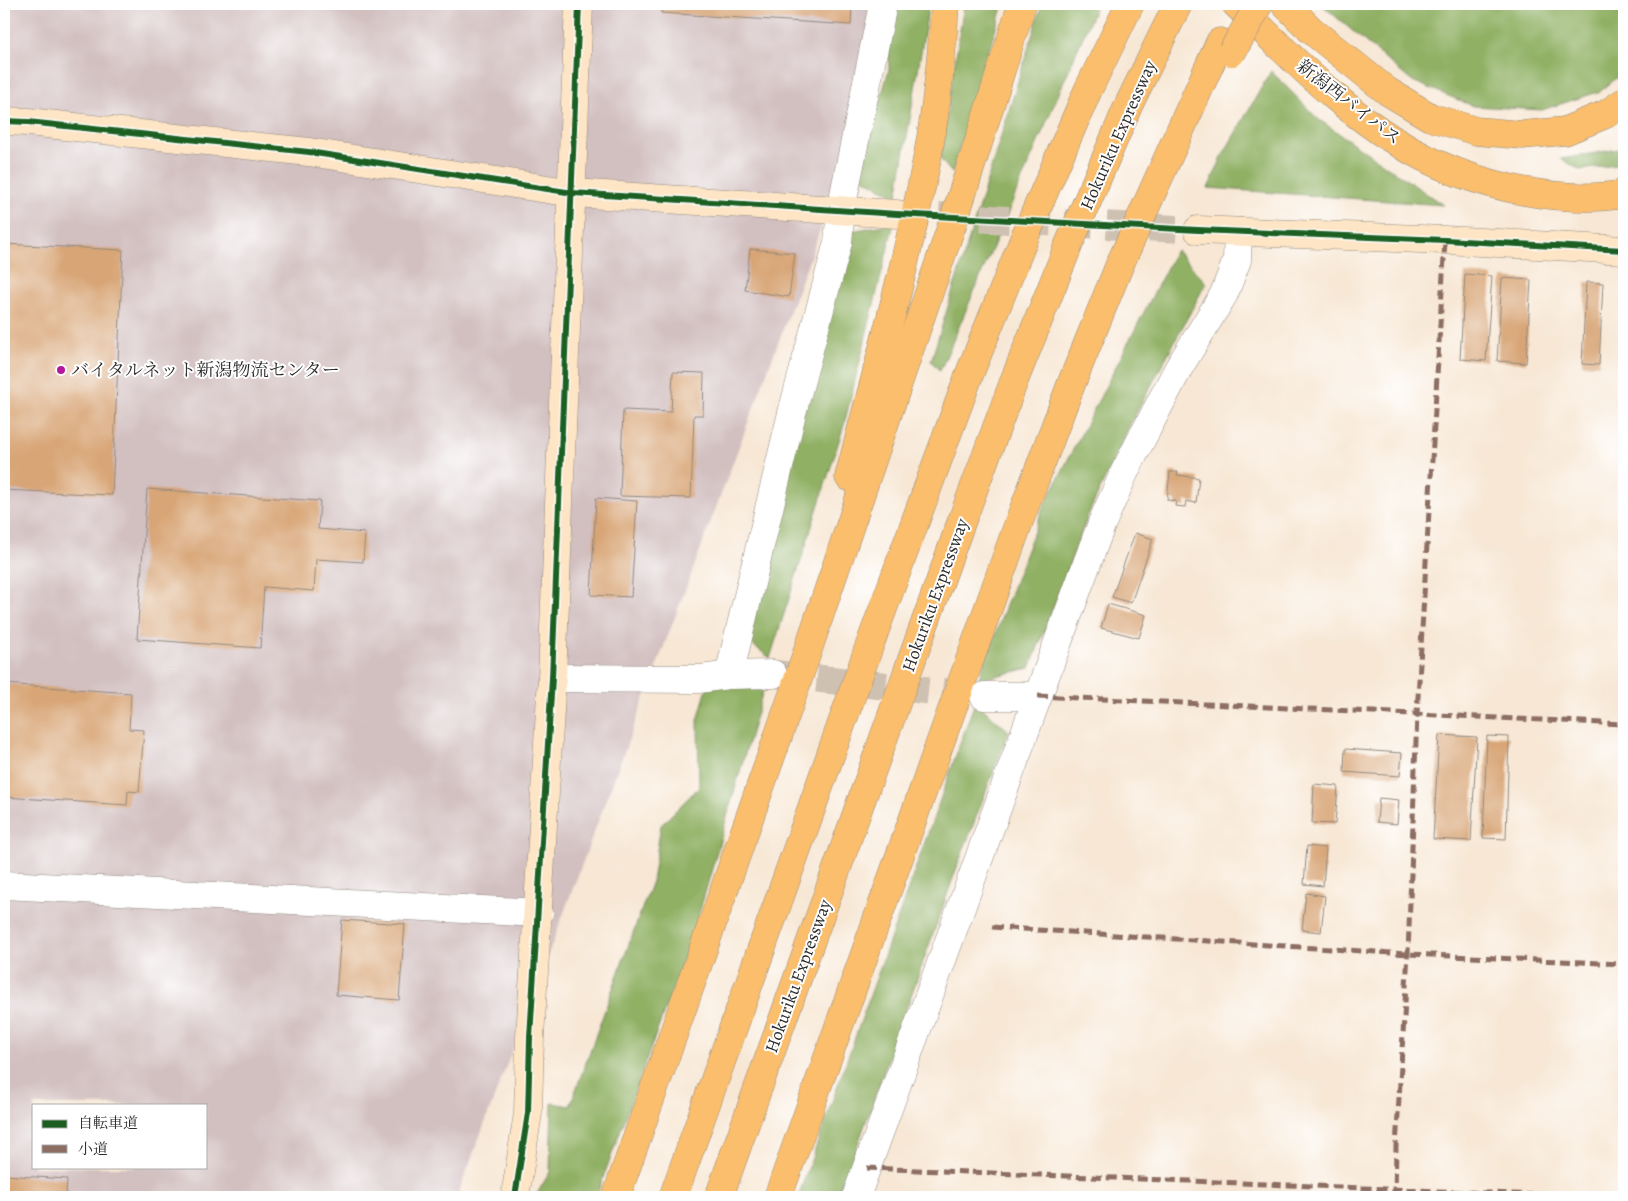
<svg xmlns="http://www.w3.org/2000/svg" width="1628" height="1201" font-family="Alegreya,'Noto Serif JP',serif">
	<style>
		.industrial { fill: #d2bfc0; fill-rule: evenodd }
		.forest { fill: #90b063; stroke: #5e6e47 }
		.building { fill: #d8a576 }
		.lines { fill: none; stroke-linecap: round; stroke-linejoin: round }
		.street-tunnel { stroke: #cec1b2; stroke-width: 28; stroke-dasharray: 28 14; stroke-linecap: butt }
		.secondary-tunnel { stroke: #cec1b2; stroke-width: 28; stroke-dasharray: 28 14; stroke-linecap: butt }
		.street-casing { stroke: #918980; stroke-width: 29 }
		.secondary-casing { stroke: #918980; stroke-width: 29 }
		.highway-casing { stroke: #918980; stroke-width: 29 }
		.street { stroke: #fff; stroke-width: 28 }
		.secondary { stroke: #fde5c5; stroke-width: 28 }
		.highway { stroke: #fabe6d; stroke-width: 28 }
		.highway-bridge-casing { stroke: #918980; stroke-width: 29; stroke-linecap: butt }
		.highway-bridge { stroke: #fabe6d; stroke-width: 28 }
		.quiet { stroke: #8d6e63; stroke-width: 5; stroke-dasharray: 10 5; stroke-linecap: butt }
		.cycleway-casing { stroke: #fff; stroke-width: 9 }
		.cycleway { stroke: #1b5e20; stroke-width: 6 }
		.poi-dot { fill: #b5179e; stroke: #fff; stroke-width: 2 }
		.labels { text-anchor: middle; stroke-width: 4; stroke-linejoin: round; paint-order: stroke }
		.street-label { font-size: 18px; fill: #2b2b2b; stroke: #fff }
		.poi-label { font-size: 18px; fill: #2b2b2b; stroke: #fff; text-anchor: start }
	</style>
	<rect width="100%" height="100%" fill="#fff"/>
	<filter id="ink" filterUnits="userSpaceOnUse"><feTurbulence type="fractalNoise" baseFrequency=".02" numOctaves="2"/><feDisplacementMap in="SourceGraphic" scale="10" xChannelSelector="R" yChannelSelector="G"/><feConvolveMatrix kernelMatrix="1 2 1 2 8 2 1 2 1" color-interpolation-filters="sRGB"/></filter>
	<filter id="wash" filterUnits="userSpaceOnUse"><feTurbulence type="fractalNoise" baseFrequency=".0096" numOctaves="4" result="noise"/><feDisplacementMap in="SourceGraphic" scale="20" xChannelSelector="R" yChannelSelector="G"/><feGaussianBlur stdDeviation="1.12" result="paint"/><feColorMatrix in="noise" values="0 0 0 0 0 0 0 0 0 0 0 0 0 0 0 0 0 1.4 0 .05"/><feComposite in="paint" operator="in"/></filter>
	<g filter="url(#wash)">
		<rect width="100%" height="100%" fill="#f7e7d4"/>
		<!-- industrial -->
		<path class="industrial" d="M 4,4 L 875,4 L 879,74 L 457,1197 L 4,1197 ZM 34,1105 L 206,1105 L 206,1167 L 34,1167 Z"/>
		<!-- forest -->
		<g class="forest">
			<path d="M 893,4 L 929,4 L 897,197 L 859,176 L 889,69 L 888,27 Z"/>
			<path d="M 964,4 L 1003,4 L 952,173 L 940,159 Z"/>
			<path d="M 1042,4 L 1097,4 L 940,371 L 931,361 Z"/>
			<path d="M 1321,4 L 1624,4 L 1624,71 L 1601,91 L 1542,110 L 1473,106 L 1410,80 Z"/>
			<path d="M 1271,71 L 1318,119 L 1443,205 L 1208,188 L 1224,153 Z"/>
			<path d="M 1624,148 L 1624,164 L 1580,170 L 1561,159 Z"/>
			<path d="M 894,223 L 844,425 L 770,658 L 741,636 L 846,232 Z"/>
			<path d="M 1176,250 L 1206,283 L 1131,423 L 1088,515 L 1030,668 L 978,680 L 1042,510 Z"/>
			<path d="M 709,681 L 765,684 L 695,928 L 596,1197 L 535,1197 L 550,1172 L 552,1103 L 570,1106 L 652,881 L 661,825 L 699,787 L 698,720 Z"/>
			<path d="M 975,702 L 1009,731 L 957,867 L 839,1197 L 798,1197 Z"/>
		</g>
		<g id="blocks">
			<!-- building -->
			<g class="building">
				<path d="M 662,4 L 852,4 L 851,25 L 661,13 Z"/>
				<path d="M 4,244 L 123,250 L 112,495 L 4,490 Z"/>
				<path d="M 750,249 L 795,253 L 789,297 L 745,290 Z"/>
				<path d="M 1465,274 L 1492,276 L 1486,361 L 1460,359 Z"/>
				<path d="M 1502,278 L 1531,280 L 1526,363 L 1497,361 Z"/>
				<path d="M 1586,282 L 1603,283 L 1599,365 L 1582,364 Z"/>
				<path d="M 673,372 L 704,373 L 703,415 L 694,415 L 691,498 L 620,496 L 623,410 L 671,412 Z"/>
				<path d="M 1170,472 L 1178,472 L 1177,475 L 1199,478 L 1196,503 L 1186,501 L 1185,507 L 1175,506 L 1176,501 L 1167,500 Z"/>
				<path d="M 147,489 L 320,501 L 318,529 L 365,533 L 363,562 L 316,559 L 314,591 L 264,587 L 260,648 L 137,639 Z"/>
				<path d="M 596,498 L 637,501 L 631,597 L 591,595 Z"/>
				<path d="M 1135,533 L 1153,539 L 1131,603 L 1112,597 Z"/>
				<path d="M 1108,604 L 1146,615 L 1139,638 L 1101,628 Z"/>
				<path d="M 4,684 L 131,693 L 129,729 L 144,730 L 139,792 L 128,791 L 127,805 L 4,797 Z"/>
				<path d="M 1439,735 L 1477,737 L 1471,841 L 1433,839 Z"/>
				<path d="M 1487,736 L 1509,737 L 1506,839 L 1483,838 Z"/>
				<path d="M 1345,749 L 1402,753 L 1400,776 L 1344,772 Z"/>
				<path d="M 1314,784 L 1338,786 L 1335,824 L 1312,823 Z"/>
				<path d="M 1379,798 L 1399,800 L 1397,824 L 1377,822 Z"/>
				<path d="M 1307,846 L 1326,848 L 1323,886 L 1304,884 Z"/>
				<path d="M 1306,893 L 1325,896 L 1321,932 L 1302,930 Z"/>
				<path d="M 342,920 L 405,924 L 399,1000 L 336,995 Z"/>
				<path d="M 4,1175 L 67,1179 L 66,1197 L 4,1197 Z"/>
			</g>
		</g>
	</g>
	<g filter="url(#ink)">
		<use href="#blocks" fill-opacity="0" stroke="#918980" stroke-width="1"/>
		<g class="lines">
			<!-- street-tunnel -->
			<path class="street-tunnel" d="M 775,674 L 980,696"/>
			<!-- secondary-tunnel -->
			<path class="secondary-tunnel" d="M 897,214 L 1198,230"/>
			<defs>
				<g id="street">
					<path d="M 729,675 L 792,413 L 838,242 L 841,209 L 883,4"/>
					<path d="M 552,678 L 700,679 L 729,675 L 773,674"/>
					<path d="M 984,696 L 1038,696"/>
					<path d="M 4,885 L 539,913"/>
					<path d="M 856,1197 L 1038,696 L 1102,523 L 1125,471 L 1178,369 L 1224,294 L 1237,260 L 1238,232"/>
				</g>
				<g id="secondary">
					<path d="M 4,121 L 28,122 L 309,152 L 573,193 L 897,214"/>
					<path d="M 1198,230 L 1445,240 L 1624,250"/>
					<path d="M 515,1197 L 528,1113 L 530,1037 L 552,678 L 579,4"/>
				</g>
				<g id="highway">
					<path d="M 1236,4 C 1293,59 1351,120 1423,157 C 1454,173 1488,184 1523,191 C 1556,197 1591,200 1624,194"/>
					<path d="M 1285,4 L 1311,30 L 1387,91 L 1430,117 L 1476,131 L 1522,135 L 1565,131 L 1606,114 L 1624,102"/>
					<path d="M 849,477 C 877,370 907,263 928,154 C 937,105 942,54 945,4"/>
					<path d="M 616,1197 L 793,694 L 959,204 L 1022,4"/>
					<path d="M 673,1197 L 869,647 L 971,370 L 1026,234 L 1088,90 L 1130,4"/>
					<path d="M 719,1197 L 958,531 L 1014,381 L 1069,244 L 1129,104 L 1178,4"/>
					<path d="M 778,1197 L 1020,519 L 1072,382 L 1120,264 L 1220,42"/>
				</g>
			</defs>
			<!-- street casing -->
			<use href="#street" class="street-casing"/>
			<!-- secondary casing -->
			<use href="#secondary" class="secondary-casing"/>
			<!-- highway casing -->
			<use href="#highway" class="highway-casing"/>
			<!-- street -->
			<use href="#street" class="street"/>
			<!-- secondary -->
			<use href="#secondary" class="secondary"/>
			<!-- highway -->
			<use href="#highway" class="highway"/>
			<defs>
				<path id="highway-bridge" d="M 1232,52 L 1259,4"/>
			</defs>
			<!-- highway-bridge casing -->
			<use href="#highway-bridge" class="highway-bridge-casing"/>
			<!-- highway-bridge -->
			<use href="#highway-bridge" class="highway-bridge"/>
			<!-- quiet -->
			<g class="quiet">
				<path d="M 1038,696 L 1624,724"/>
				<path d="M 992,927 L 1408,954 L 1624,964"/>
				<path d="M 867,1168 L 1588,1197"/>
				<path d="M 1395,1197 L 1396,1146 L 1408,954 L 1417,714 L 1445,240"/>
			</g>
			<defs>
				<g id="cycleway">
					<path d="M 4,121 L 28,122 L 309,152 L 573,193 L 897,214 L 1198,230 L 1445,240 L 1624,250"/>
					<path d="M 515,1197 L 528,1113 L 530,1037 L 552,678 L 579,4"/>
				</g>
			</defs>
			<!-- cycleway casing -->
			<use href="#cycleway" class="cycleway-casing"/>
			<!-- cycleway -->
			<use href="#cycleway" class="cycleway"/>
		</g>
	</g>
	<!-- markers -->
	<circle class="poi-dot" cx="61" cy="370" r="5"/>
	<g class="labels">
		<!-- street labels -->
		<g class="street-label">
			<text transform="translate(1349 102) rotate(38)" y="6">新潟西バイパス</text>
			<text transform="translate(1118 135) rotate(-66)" y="6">Hokuriku Expressway</text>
			<text transform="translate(935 595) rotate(-70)" y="6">Hokuriku Expressway</text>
			<text transform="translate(798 976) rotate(-70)" y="6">Hokuriku Expressway</text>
		</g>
		<!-- poi labels -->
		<g class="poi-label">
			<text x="71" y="376">バイタルネット新潟物流センター</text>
		</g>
	</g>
	<!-- margin -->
	<rect width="1628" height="1201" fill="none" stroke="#fff" stroke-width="20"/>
	<!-- legend -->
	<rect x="32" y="1104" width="175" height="65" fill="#ffffff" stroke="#aaaaaa"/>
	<rect x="42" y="1120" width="25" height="8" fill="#1b5e20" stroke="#aaaaaa"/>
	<text x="78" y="1128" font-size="15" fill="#2b2b2b">自転車道</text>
	<rect x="42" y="1145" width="25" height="8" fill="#8d6e63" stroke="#aaaaaa"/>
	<text x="78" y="1154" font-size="15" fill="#2b2b2b">小道</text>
</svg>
